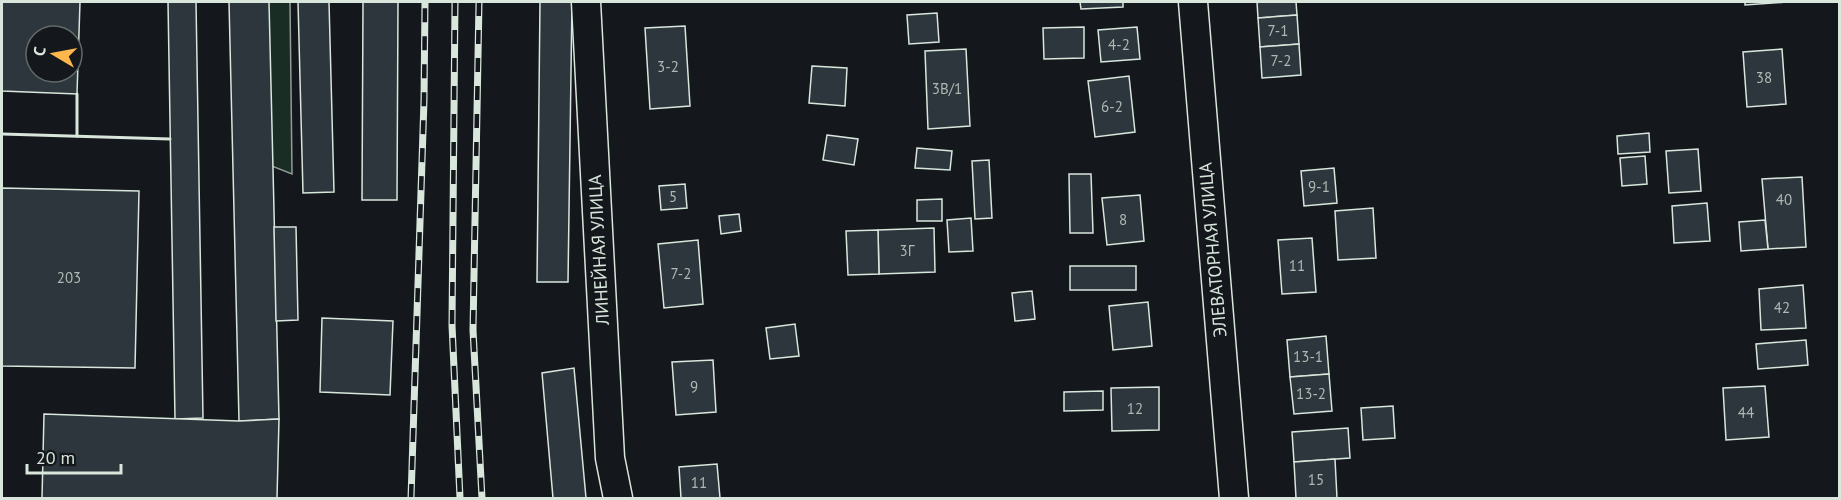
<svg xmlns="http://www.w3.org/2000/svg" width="1841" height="500" font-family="'PT Sans',sans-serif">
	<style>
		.green { fill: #1a2d24; stroke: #939e99; stroke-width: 1.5 }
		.building { fill: #2c363c; stroke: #d8e6dc; stroke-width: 1.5; fill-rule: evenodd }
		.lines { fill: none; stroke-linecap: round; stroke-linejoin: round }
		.minor-casing { stroke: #d8e6dc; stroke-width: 31 }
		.minor { stroke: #14181c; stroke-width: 28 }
		.rail-casing { stroke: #d8e6dc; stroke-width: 7 }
		.rail { stroke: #14181c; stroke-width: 4.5; stroke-dasharray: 14; stroke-linecap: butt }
		.wall { stroke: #d8e6dc; stroke-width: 3 }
		.labels { text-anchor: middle; stroke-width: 4.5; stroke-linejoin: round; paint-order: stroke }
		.number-label { font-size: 15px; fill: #adbab4 }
		.street-label { font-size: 18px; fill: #d8e6dc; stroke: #14181c }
	</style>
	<rect width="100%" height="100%" fill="#14181c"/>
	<!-- green -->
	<path class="green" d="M 237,2 L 290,2 L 292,174 L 239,153 Z"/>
	<!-- building -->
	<g class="building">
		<path d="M 2,2 L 80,2 L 77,94 L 2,91 ZM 36,36 L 72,36 L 72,72 L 36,72 Z"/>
		<path d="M 168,2 L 196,2 L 203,418 L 175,419 Z"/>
		<path d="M 229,2 L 269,2 L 279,419 L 239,421 Z"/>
		<path d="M 298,2 L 329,2 L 334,192 L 303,193 Z"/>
		<path d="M 363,2 L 398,2 L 397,200 L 362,200 Z"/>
		<path d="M 540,2 L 572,2 L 568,282 L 537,282 Z"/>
		<path d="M 1080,2 L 1123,2 L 1123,7 L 1081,9 Z"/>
		<path d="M 1257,2 L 1296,2 L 1297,15 L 1258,18 Z"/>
		<path d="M 1745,2 L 1787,2 L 1745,5 Z"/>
		<path d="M 937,13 L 939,42 L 909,44 L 907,15 Z"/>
		<path d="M 1297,15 L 1299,44 L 1260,47 L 1258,18 Z"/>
		<path d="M 685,26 L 690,106 L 650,109 L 645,28 Z"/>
		<path d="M 1084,27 L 1084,58 L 1044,59 L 1043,28 Z"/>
		<path d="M 1137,27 L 1140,59 L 1101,62 L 1098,30 Z"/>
		<path d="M 1299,44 L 1301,75 L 1262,78 L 1260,47 Z"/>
		<path d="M 966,49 L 970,126 L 928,129 L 925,51 Z"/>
		<path d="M 1782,49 L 1786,104 L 1747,107 L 1743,52 Z"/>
		<path d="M 812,66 L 847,68 L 845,106 L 809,103 Z"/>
		<path d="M 1129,76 L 1135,132 L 1095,137 L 1088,81 Z"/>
		<path d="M 1649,133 L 1650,152 L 1618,154 L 1617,136 Z"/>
		<path d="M 827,135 L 858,139 L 854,165 L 823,160 Z"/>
		<path d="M 917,148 L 952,151 L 950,170 L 915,168 Z"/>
		<path d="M 1698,149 L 1701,191 L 1669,193 L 1666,151 Z"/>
		<path d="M 1645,156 L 1647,184 L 1622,186 L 1620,158 Z"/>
		<path d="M 989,160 L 992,218 L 975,219 L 972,161 Z"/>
		<path d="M 1334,168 L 1337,203 L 1304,206 L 1301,171 Z"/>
		<path d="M 1069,174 L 1091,174 L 1093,233 L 1070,233 Z"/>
		<path d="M 1802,177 L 1806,247 L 1768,249 L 1762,179 Z"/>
		<path d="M 685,184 L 687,208 L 661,210 L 659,186 Z"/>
		<path d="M 2,188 L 139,191 L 135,368 L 2,366 Z"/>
		<path d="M 1140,195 L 1144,241 L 1107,245 L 1102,198 Z"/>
		<path d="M 942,199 L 942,221 L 917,221 L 917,200 Z"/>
		<path d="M 1707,203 L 1710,241 L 1674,243 L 1672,206 Z"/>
		<path d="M 1373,208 L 1376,258 L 1338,260 L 1335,211 Z"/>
		<path d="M 739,214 L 741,231 L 721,234 L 719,216 Z"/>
		<path d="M 971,218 L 973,251 L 949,252 L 947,220 Z"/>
		<path d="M 1765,220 L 1768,249 L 1741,251 L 1739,222 Z"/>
		<path d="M 274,227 L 296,227 L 298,320 L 276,321 Z"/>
		<path d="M 934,228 L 935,272 L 879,274 L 878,230 Z"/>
		<path d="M 878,230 L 879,274 L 848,275 L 846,231 Z"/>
		<path d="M 1312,238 L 1316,292 L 1282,294 L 1278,240 Z"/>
		<path d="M 698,240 L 703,304 L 664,308 L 658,244 Z"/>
		<rect x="1070" y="266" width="66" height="24"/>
		<path d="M 1803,285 L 1806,328 L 1761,330 L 1759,289 Z"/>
		<path d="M 1032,291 L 1035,319 L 1015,321 L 1012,293 Z"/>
		<path d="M 1148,302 L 1152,346 L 1113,350 L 1109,306 Z"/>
		<path d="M 322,318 L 393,321 L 390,395 L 320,392 Z"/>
		<path d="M 795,324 L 799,356 L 770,359 L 766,328 Z"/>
		<path d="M 1326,336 L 1329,374 L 1290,377 L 1287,340 Z"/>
		<path d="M 1806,340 L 1808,365 L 1758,369 L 1756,344 Z"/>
		<path d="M 713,360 L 716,412 L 676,415 L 672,362 Z"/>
		<path d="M 574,368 L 586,498 L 553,498 L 542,373 Z"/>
		<path d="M 1329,374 L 1332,411 L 1294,414 L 1290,377 Z"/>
		<path d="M 1765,386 L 1769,437 L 1726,440 L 1723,388 Z"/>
		<path d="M 1159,387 L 1159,430 L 1112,431 L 1111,388 Z"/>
		<path d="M 1103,391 L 1103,410 L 1064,411 L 1064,392 Z"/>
		<path d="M 1393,406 L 1395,438 L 1363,440 L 1361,408 Z"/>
		<path d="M 44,414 L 239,421 L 279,419 L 277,498 L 42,498 Z"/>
		<path d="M 1348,428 L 1350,458 L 1294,462 L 1292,432 Z"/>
		<path d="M 1335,459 L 1337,498 L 1296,498 L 1294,462 Z"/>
		<path d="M 717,464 L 720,498 L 681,498 L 679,467 Z"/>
	</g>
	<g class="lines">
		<defs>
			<g id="minor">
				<path d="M 586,2 L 610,458 L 618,498"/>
				<path d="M 1193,2 L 1234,498"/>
			</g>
		</defs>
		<!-- minor casing -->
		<use href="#minor" class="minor-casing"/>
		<!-- minor -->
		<use href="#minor" class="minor"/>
		<defs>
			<g id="rail">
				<path d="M 455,2 L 452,325 L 460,498"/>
				<path d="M 479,2 L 473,330 L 482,498"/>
				<path d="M 411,498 L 424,100 L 425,2"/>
			</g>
		</defs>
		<!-- rail casing -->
		<use href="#rail" class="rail-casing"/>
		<!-- rail -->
		<use href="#rail" class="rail"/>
		<!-- wall -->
		<g class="wall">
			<path d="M 77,94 L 77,136"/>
			<path d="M 2,134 L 170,139"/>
		</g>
	</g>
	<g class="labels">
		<!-- number labels -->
		<g class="number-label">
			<text x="1278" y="36">7-1</text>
			<text x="1119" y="50">4-2</text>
			<text x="1281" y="66">7-2</text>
			<text x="668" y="72">3-2</text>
			<text x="1764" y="83">38</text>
			<text x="947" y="94">3В/1</text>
			<text x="1112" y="112">6-2</text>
			<text x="1319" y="192">9-1</text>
			<text x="673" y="202">5</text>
			<text x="1784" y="205">40</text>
			<text x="1123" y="225">8</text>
			<text x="907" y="256">3Г</text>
			<text x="1297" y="271">11</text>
			<text x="681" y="279">7-2</text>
			<text x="69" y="283">203</text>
			<text x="1782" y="313">42</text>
			<text x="1308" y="362">13-1</text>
			<text x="694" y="392">9</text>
			<text x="1311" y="399">13-2</text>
			<text x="1135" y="414">12</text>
			<text x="1746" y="418">44</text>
			<text x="1316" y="485">15</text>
			<text x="699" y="488">11</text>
		</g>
		<!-- street labels -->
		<g class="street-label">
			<text transform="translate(599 250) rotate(-93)" y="6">ЛИНЕЙНАЯ УЛИЦА</text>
			<text transform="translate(1213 250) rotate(-95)" y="6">ЭЛЕВАТОРНАЯ УЛИЦА</text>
		</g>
	</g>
	<!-- border -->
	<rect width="1841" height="500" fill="none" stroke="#d8e6dc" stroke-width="6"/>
	<!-- north arrow -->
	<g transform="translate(54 54) rotate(280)"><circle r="28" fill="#14181c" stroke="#626a69" stroke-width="1.5"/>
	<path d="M0-4.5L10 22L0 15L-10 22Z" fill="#ffb74d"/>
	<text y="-9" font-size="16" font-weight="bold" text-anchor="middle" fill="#d8e6dc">С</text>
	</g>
	<!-- scale -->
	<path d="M27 464v9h94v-9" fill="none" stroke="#d8e6dc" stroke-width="3"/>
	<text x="36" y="464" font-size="18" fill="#d8e6dc" stroke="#14181c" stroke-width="4.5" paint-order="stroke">20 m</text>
</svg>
